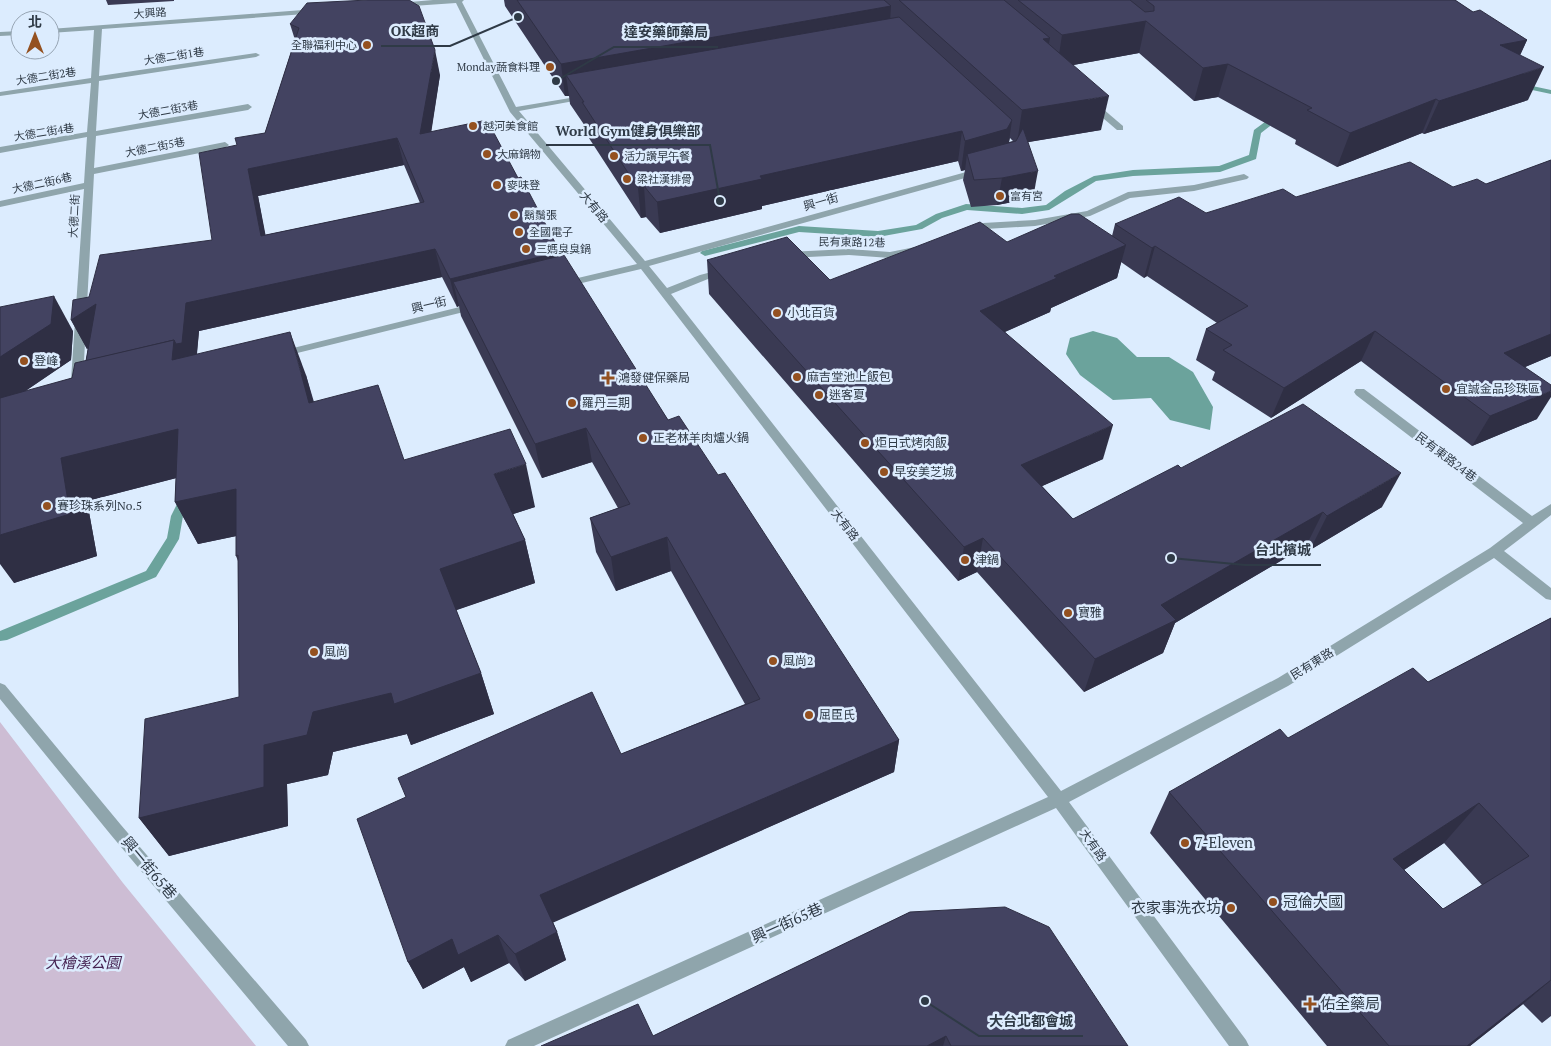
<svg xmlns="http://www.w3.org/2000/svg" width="1551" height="1046" font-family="'PT Serif','Noto Sans TC',serif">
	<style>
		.green { fill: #cdbdd4 }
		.water { fill: #6ba39c }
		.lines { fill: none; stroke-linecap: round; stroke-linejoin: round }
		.stream { fill: #6ba39c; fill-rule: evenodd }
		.minor { fill: #8fa5ac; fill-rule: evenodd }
		.wall { fill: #3a3a53; fill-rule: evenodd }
		.shaded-wall { fill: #2f2f44 }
		.building { fill: #434361; stroke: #2f2f44; fill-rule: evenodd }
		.poi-dot { fill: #945120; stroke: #dcecfe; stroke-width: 2 }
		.labels { text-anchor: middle; stroke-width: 5; stroke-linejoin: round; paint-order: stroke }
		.far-street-label { font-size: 11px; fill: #2f3a46; stroke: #dcecfe }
		.far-poi-label { font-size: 11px; fill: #2f3a46; stroke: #dcecfe; text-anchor: start }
		.street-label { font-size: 12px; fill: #2f3a46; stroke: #dcecfe }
		.poi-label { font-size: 12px; fill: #2f3a46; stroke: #dcecfe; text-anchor: start }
		.near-poi-label { font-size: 15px; fill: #2f3a46; stroke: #dcecfe; text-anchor: start }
		.near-street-label { font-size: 15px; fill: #2f3a46; stroke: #dcecfe }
		.near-park-label { font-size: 15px; font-style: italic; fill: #462352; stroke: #dcecfe }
		.leader { fill: none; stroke: #2f3a46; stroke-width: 2 }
		.callout-dot { fill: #2f3a46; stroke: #dcecfe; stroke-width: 2 }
		.callout-label { font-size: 14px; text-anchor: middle; font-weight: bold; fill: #2f3a46; stroke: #dcecfe; stroke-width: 5; stroke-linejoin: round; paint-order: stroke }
	</style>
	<rect width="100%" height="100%" fill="#dcecfe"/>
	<!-- green -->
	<path class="green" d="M 0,722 L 123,883 L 256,1046 L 0,1046 Z"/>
	<!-- water -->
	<path class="water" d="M 1093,331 L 1117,338 L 1137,357 L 1169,357 L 1193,372 L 1213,407 L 1210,430 L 1170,420 L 1151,398 L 1113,400 L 1080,375 L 1066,354 L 1070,338 Z"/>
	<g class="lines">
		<!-- stream -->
		<g class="stream">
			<path d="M 1514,82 L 1551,90 L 1551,94 L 1514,86 Z"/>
			<path d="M 1281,110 L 1285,113 L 1284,115 L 1261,133 L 1256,159 L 1220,172 L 1133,176 L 1096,181 L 1049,210 L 1022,214 L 967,210 L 942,218 L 922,229 L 878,237 L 799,232 L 705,256 L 700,253 L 702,251 L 799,226 L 878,231 L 916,225 L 936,214 L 966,204 L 1022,208 L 1046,205 L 1065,191 L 1094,176 L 1133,170 L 1219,166 L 1249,155 L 1254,130 Z"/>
			<path d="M 187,491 L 193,495 L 183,516 L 179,539 L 156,577 L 7,640 L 0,641 L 0,631 L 146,571 L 167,538 L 171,516 L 183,492 Z"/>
		</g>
		<!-- minor -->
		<g class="minor">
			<path d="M 433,0 L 464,0 L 462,2 L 516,107 L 588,95 L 588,99 L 585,99 L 519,111 L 645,261 L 977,169 L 983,169 L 983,173 L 649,266 L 667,288 L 700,275 L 723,269 L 727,270 L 727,274 L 708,279 L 671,294 L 1061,791 L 1278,678 L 1490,548 L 1523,523 L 1356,395 L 1354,392 L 1356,389 L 1364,389 L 1532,516 L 1551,504 L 1551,515 L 1504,551 L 1551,588 L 1551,600 L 1546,599 L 1494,558 L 1288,686 L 1069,802 L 1246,1040 L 1249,1046 L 1229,1046 L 1056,808 L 534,1046 L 505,1046 L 508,1040 L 1048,797 L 641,269 L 565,287 L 561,286 L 561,282 L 637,264 L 510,112 L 456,3 L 398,7 L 394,5 L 398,3 Z"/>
			<path d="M 316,9 L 319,9 L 319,13 L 102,29 L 99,76 L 256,53 L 260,55 L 256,57 L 99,81 L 96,131 L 248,104 L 252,107 L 248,110 L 96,136 L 94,168 L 225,142 L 229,145 L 225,148 L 94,174 L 83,380 L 81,383 L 73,383 L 71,380 L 84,189 L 0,207 L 0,201 L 84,183 L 87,137 L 0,153 L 0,147 L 87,132 L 91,83 L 0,96 L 0,92 L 91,78 L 94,30 L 50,33 L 50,29 Z"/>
			<path d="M 20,31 L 20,35 L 0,36 L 0,32 Z"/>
			<path d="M 1090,103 L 1096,103 L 1123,126 L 1123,130 L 1117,130 L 1090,107 Z"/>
			<path d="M 1244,174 L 1249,177 L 1247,179 L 1194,191 L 1130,198 L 1090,216 L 1035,226 L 985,229 L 969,235 L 964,232 L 983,223 L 1035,220 L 1087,211 L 1128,192 L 1194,185 Z"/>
			<path d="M 915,247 L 918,248 L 918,252 L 890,258 L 849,255 L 788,258 L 783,255 L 788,252 L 849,249 L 890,252 Z"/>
			<path d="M 476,303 L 480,304 L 481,306 L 480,308 L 281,357 L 276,354 L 281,351 Z"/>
			<path d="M 0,683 L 5,685 L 121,825 L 306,1040 L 309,1046 L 288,1046 L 111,835 L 0,699 Z"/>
		</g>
	</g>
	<!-- wall -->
	<g class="wall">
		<path d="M 106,0 L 174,0 L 174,1 L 108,5 Z"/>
		<path d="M 504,0 L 1455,0 L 1473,12 L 1527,40 L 1520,55 L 1528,100 L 1424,134 L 1422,133 L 1337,167 L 1295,144 L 1296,140 L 1218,97 L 1194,101 L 1139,53 L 1073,65 L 1101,130 L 1028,142 L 1033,198 L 997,205 L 971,207 L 963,180 L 965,170 L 961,171 L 958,161 L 762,206 L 762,209 L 660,233 L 646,217 L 641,218 L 585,132 L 585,126 L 570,104 L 569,96 L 565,96 L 505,6 ZM 1010,138 L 1013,141 L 1009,142 Z"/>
		<path d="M 290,24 L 440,75 L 431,131 L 518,178 L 560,252 L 560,256 L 668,420 L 899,740 L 894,772 L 553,922 L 557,932 L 566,960 L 525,981 L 509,963 L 471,982 L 464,967 L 423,989 L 408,962 L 621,754 L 745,704 L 671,571 L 616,591 L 596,552 L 590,518 L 618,508 L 592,462 L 542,478 L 461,316 L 459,306 L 457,307 L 442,277 L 199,331 L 197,354 L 306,375 L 314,402 L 404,460 L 535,507 L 513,514 L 525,540 L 535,583 L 456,610 L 481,673 L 494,714 L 411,745 L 407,734 L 333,752 L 328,775 L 287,784 L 288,826 L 169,856 L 139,818 L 239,697 L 238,561 L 236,556 L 236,536 L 198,544 L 175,502 L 176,478 L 87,501 L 97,556 L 14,583 L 0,307 L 73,331 L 71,360 L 24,392 L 72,378 L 86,361 L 88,348 L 87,349 L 71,320 L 89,297 L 212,240 L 237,145 L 265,133 L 295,40 ZM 404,165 L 420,203 L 265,235 L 258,196 Z"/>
		<path d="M 1551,160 L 1551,356 L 1525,367 L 1537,419 L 1472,446 L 1361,361 L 1271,418 L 1212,380 L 1215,372 L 1196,360 L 1206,329 L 1217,323 L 1147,276 L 1144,278 L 1121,262 L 1117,278 L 1051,308 L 1050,312 L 1005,332 L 1103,459 L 1042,486 L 1073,519 L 1181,468 L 1382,507 L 1310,550 L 1306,546 L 1175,623 L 1163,653 L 1084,692 L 977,572 L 958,581 L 709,294 L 707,260 L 830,280 L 1007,242 L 1112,236 L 1115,224 L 1206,213 L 1296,197 L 1453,187 L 1486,184 Z"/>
		<path d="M 1551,618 L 1551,1016 L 1542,1023 L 1523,1004 L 1470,1046 L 1327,1046 L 1150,833 L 1169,792 L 1288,738 L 1428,682 ZM 1444,843 L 1482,885 L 1443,909 L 1404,870 Z"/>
		<path d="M 910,912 L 1128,1046 L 541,1046 L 653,1036 Z"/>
	</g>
	<!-- shaded-wall -->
	<g class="shaded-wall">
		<path d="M 891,6 L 889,38 L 566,75 L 569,96 L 565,96 L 561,64 Z"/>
		<path d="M 1146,21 L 1139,53 L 1057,68 L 1062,35 Z"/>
		<path d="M 1050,38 L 1044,70 L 1043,39 Z"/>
		<path d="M 1527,40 L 1512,73 L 1500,45 Z"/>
		<path d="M 435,50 L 440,75 L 427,160 L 420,134 Z"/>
		<path d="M 1228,64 L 1218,97 L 1194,101 L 1203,68 Z"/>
		<path d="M 1544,67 L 1528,100 L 1424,134 L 1439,101 Z"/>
		<path d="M 1109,96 L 1101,130 L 1017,144 L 1022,110 Z"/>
		<path d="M 1436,99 L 1422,133 L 1337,167 L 1350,133 Z"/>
		<path d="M 1012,120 L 1008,149 L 967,154 L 965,170 L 961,171 L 965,141 Z"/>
		<path d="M 962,131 L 958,161 L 762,206 L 762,209 L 660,233 L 657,202 L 760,176 Z"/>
		<path d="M 397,138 L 404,165 L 258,196 L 271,263 L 261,236 L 248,169 Z"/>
		<path d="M 1038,171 L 1033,198 L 997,205 L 1002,178 Z"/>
		<path d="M 644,186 L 646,217 L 641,218 L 638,188 Z"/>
		<path d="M 1126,245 L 1117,278 L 1051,308 L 1050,312 L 975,345 L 980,311 L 1054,276 Z"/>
		<path d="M 1155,246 L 1147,276 L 1144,278 L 1152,248 Z"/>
		<path d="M 435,249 L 442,277 L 199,331 L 195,371 L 101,394 L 174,340 L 186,303 Z"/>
		<path d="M 560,252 L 564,280 L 453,282 L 459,306 L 457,307 L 450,279 Z"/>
		<path d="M 54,296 L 73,331 L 71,360 L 12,400 L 0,403 L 0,357 Z"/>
		<path d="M 96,304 L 110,333 L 87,349 L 71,320 Z"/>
		<path d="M 1375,331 L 1361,361 L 1271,418 L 1284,388 Z"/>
		<path d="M 290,332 L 306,375 L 325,446 L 309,403 Z"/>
		<path d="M 1551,334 L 1551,356 L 1487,383 L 1504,353 Z"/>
		<path d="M 1551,391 L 1551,397 L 1537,419 L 1472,446 L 1490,416 Z"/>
		<path d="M 1113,425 L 1103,459 L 1013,499 L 1021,465 Z"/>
		<path d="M 586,428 L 592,462 L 542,478 L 535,444 Z"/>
		<path d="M 178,429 L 200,472 L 87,501 L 97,556 L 14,583 L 0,564 L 0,535 L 61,458 Z"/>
		<path d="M 526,464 L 535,507 L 504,517 L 494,474 Z"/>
		<path d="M 1401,473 L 1382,507 L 1310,550 L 1327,516 Z"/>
		<path d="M 236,489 L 256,532 L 198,544 L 175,502 Z"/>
		<path d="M 1323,512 L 1306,546 L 1175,623 L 1163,653 L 1084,692 L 1095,659 L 1161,605 Z"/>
		<path d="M 667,537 L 671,571 L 616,591 L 611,557 Z"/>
		<path d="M 983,538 L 977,572 L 958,581 L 964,547 Z"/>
		<path d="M 525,540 L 535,583 L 454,611 L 440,569 Z"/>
		<path d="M 481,673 L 494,714 L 411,745 L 407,734 L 333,752 L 328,775 L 287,784 L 288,826 L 169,856 L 139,818 L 264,745 L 313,712 L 391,693 Z"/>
		<path d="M 899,740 L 894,772 L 550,924 L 540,895 Z"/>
		<path d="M 1479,803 L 1444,843 L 1362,898 L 1393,859 Z"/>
		<path d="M 557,932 L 566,960 L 525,981 L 515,954 Z"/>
		<path d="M 498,935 L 509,963 L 471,982 L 464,967 L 423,989 L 408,962 L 452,939 Z"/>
		<path d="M 1551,980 L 1523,1004 L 1470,1046 L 1467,1046 Z"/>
		<path d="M 946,1036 L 943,1046 L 927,1046 Z"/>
	</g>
	<!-- building -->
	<g class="building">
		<path d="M 368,0 L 409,0 L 419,6 L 435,50 L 420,134 L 487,120 L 518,178 L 521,177 L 560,252 L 450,279 L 435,249 L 186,303 L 182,343 L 176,344 L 174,340 L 86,361 L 96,304 L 71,320 L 73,300 L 89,297 L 100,255 L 212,240 L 199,153 L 237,145 L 235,138 L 265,133 L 299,28 L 290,24 L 307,3 ZM 397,138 L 424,202 L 261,236 L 248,169 Z"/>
		<path d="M 517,0 L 884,0 L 891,6 L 561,64 Z"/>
		<path d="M 899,0 L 1004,0 L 1050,38 L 1043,39 L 1109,96 L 1022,110 Z"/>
		<path d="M 1018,0 L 1130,0 L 1145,12 L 1154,11 L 1154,6 L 1146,0 L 1455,0 L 1473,12 L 1480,10 L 1527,40 L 1500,45 L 1544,67 L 1439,101 L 1436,99 L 1350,133 L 1307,110 L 1312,108 L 1228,64 L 1203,68 L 1146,21 L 1062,35 Z"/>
		<path d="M 899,17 L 1012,120 L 1007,129 L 965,141 L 962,131 L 760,176 L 762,179 L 657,202 L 644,186 L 638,188 L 582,102 L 584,102 L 566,75 Z"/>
		<path d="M 1023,128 L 1038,171 L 1002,178 L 974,180 L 967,154 L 1016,141 Z"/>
		<path d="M 1551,160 L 1551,334 L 1504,353 L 1551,385 L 1551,391 L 1490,416 L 1375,331 L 1284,388 L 1223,350 L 1232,345 L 1206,329 L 1248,306 L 1155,246 L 1152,248 L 1115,224 L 1179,197 L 1206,213 L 1283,189 L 1296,197 L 1410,162 L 1453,187 L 1477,179 L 1486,184 Z"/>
		<path d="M 1071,214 L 1079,214 L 1126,245 L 1054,276 L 1057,278 L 980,311 L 1113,425 L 1021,465 L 1073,519 L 1178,465 L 1181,468 L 1303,404 L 1401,473 L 1327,516 L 1323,512 L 1161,605 L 1176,620 L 1095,659 L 983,538 L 964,547 L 707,260 L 787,237 L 830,280 L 980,222 L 1007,242 Z"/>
		<path d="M 564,255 L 668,420 L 679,416 L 718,475 L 725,473 L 899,740 L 540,895 L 557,932 L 515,954 L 498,935 L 458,955 L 452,939 L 408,962 L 357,819 L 406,797 L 398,778 L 592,692 L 621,754 L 760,699 L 667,537 L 611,557 L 590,518 L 630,504 L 586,428 L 535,444 L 453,282 Z"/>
		<path d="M 54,296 L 51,324 L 0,357 L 0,307 Z"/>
		<path d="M 290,332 L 309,403 L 378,385 L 404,460 L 510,429 L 526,464 L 494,474 L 525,540 L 440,569 L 481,673 L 394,704 L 391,693 L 313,712 L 307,735 L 264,745 L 264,787 L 139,818 L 145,719 L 239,697 L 238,555 L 236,556 L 236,489 L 175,502 L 178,429 L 61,458 L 70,514 L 0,535 L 0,398 L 72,378 L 75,363 L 174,340 L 172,360 Z"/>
		<path d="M 1551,618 L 1551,980 L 1467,1046 L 1389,1046 L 1169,792 L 1280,729 L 1288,738 L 1413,668 L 1428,682 ZM 1479,803 L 1529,856 L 1443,909 L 1393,859 Z"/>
		<path d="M 1005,907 L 1049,927 L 1128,1046 L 951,1046 L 946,1036 L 927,1046 L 541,1046 L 638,1004 L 653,1036 L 910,912 Z"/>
	</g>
	<!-- markers -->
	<g class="poi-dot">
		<circle cx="367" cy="45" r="5"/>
		<circle cx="550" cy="67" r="5"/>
		<circle cx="473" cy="126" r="5"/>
		<circle cx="487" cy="154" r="5"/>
		<circle cx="614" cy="156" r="5"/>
		<circle cx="627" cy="179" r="5"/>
		<circle cx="497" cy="185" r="5"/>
		<circle cx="1000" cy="196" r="5"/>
		<circle cx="514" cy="215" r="5"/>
		<circle cx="519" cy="232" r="5"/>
		<circle cx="526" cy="249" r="5"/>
		<circle cx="777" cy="313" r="5"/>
		<circle cx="24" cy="361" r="5"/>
		<circle cx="797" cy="377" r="5"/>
		<path d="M605.5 370.5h5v5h5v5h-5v5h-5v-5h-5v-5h5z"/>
		<circle cx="1446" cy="389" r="5"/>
		<circle cx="819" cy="395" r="5"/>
		<circle cx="572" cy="403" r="5"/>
		<circle cx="643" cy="438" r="5"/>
		<circle cx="865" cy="443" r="5"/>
		<circle cx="884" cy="472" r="5"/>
		<circle cx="47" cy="506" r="5"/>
		<circle cx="965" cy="560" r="5"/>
		<circle cx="1068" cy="613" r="5"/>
		<circle cx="314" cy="652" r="5"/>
		<circle cx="773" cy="661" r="5"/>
		<circle cx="809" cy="715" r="5"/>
		<circle cx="1185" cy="843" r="5"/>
		<circle cx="1273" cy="902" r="5"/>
		<circle cx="1231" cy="908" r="5"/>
		<path d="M1307.5 996.5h5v5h5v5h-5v5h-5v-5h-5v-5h5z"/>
	</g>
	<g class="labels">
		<!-- far-street labels -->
		<g class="far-street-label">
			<text transform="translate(150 13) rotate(-4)" y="4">大興路</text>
			<text transform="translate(174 56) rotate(-9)" y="4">大德二街1巷</text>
			<text transform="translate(46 76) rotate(-9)" y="4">大德二街2巷</text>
			<text transform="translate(168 110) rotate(-10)" y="4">大德二街3巷</text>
			<text transform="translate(44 132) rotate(-9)" y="4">大德二街4巷</text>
			<text transform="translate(155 147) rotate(-11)" y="4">大德二街5巷</text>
			<text transform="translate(42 183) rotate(-12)" y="4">大德二街6巷</text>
			<text transform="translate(74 216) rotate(-87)" y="4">大德二街</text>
			<text transform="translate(852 242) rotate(1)" y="4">民有東路12巷</text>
		</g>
		<!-- far-poi labels -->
		<g class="far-poi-label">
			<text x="357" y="49" text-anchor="end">全聯福利中心</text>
			<text x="540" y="71" text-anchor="end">Monday蔬食料理</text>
			<text x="483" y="130">越河美食館</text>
			<text x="497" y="158">大麻鍋物</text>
			<text x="624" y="160">活力讚早午餐</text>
			<text x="637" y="183">梁社漢排骨</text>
			<text x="507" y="189">麥味登</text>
			<text x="1010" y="200">富有宮</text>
			<text x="524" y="219">鬍鬚張</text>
			<text x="529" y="236">全國電子</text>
			<text x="536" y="253">三媽臭臭鍋</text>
		</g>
		<!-- street labels -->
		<g class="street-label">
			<text transform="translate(821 202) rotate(-16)" y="4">興一街</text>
			<text transform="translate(594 207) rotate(50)" y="4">大有路</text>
			<text transform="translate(429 305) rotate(-14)" y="4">興一街</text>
			<text transform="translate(1446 457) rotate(37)" y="4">民有東路24巷</text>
			<text transform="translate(845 525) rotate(52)" y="4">大有路</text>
			<text transform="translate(1312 664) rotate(-32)" y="4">民有東路</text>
			<text transform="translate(1093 845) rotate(54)" y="4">大有路</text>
		</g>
		<!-- poi labels -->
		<g class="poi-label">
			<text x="787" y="317">小北百貨</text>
			<text x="34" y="365">登峰</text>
			<text x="807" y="381">麻吉堂池上飯包</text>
			<text x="618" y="382">鴻發健保藥局</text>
			<text x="1456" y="393">宜誠金品珍珠區</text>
			<text x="829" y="399">迷客夏</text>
			<text x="582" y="407">羅丹二期</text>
			<text x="653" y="442">正老林羊肉爐火鍋</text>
			<text x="875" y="447">炬日式烤肉飯</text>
			<text x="894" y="476">早安美芝城</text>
			<text x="57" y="510">賽珍珠系列No.5</text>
			<text x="975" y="564">津鍋</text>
			<text x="1078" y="617">寶雅</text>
			<text x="324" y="656">風尚</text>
			<text x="783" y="665">風尚2</text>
			<text x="819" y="719">屈臣氏</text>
		</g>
		<!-- near-poi labels -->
		<g class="near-poi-label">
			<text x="1195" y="848">7-Eleven</text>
			<text x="1283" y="907">冠倫大國</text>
			<text x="1221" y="913" text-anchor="end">衣家事洗衣坊</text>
			<text x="1320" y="1009">佑全藥局</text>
		</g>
		<!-- near-street labels -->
		<g class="near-street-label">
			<text transform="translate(149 868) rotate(50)" y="5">興一街65巷</text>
			<text transform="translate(787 923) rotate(-24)" y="5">興一街65巷</text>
		</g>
		<!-- near-park labels -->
		<g class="near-park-label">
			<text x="83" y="968">大檜溪公園</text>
		</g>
	</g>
	<!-- callouts -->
	<path class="leader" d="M518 17L450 46H381M556 81L614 47H718M720 201L710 145H546M1171 558L1245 565H1321M925 1001L979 1036H1083"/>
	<g class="callout-dot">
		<circle cx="518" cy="17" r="5"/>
		<circle cx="556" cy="81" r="5"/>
		<circle cx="720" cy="201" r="5"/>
		<circle cx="1171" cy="558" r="5"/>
		<circle cx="925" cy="1001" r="5"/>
	</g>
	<g class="callout-label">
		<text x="415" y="36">OK超商</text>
		<text x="666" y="37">達安藥師藥局</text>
		<text x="628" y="136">World Gym健身俱樂部</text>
		<text x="1283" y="555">台北檳城</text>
		<text x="1031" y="1026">大台北都會城</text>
	</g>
	<!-- north arrow -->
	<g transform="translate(35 35)"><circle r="24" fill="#dcecfe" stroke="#97a5b4"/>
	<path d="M0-4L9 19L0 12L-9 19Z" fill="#945120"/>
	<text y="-8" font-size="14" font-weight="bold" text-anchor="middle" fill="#2f3a46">北</text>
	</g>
</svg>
